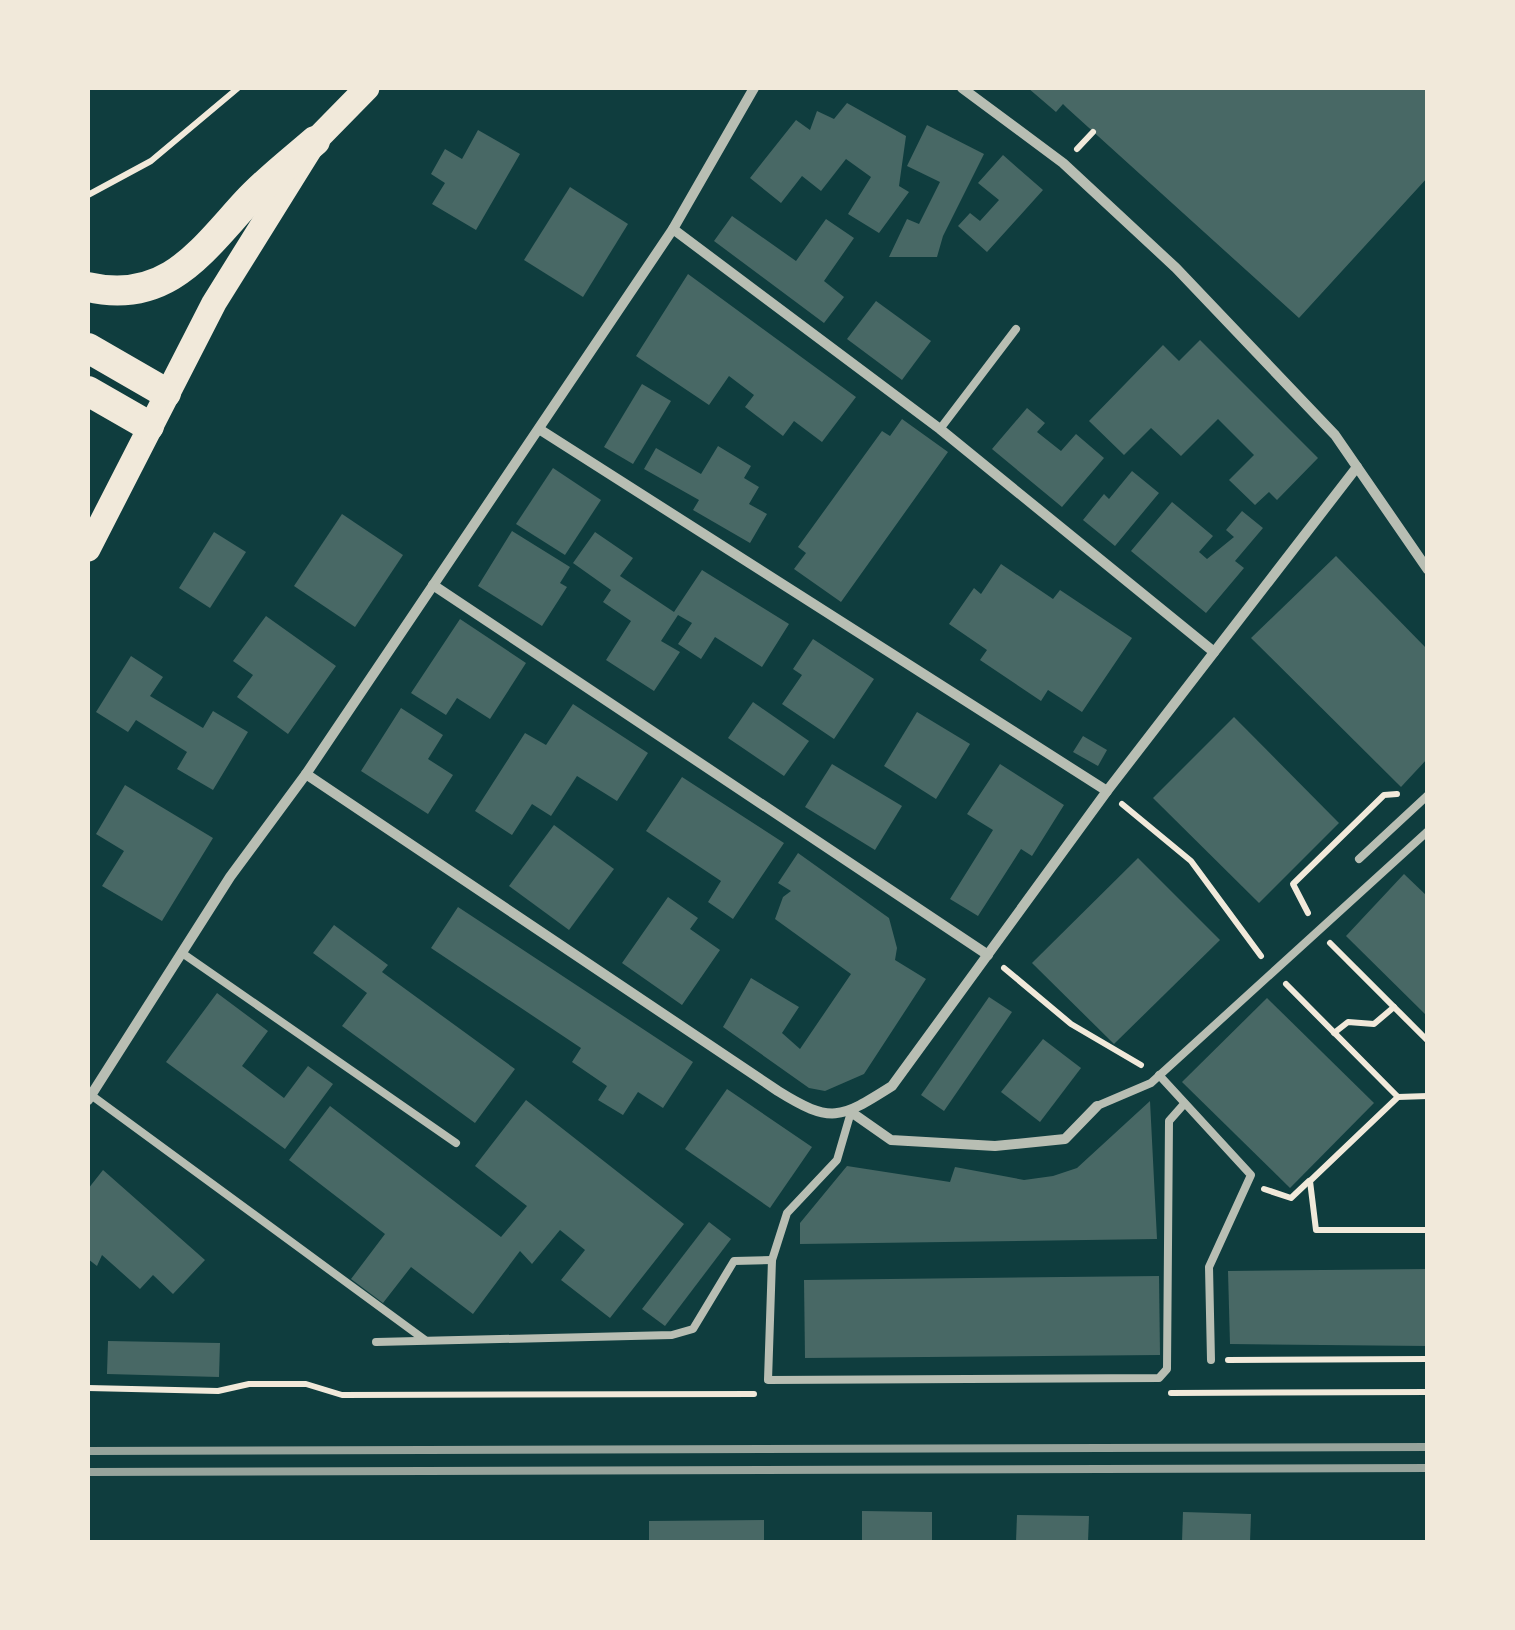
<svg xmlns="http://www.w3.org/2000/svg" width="1515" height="1630" font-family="'Golos Text',sans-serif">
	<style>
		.building { fill: #486865 }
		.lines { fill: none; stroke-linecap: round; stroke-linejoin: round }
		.path { stroke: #f1e9da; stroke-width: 6 }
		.service { stroke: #b8beb3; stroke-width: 8 }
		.minor { stroke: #b8beb3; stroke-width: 10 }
		.primary { stroke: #f1e9da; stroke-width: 25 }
		.motorway { stroke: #f1e9da; stroke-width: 30 }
		.rail { stroke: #97a49c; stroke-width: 8 }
	</style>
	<rect width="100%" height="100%" fill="#0f3d3e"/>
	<!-- building -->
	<g class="building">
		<path d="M 1028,88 L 1428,88 L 1428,177 L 1299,318 L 1067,108 L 1063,104 L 1056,112 Z"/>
		<path d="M 847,103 L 906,136 L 899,186 L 909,192 L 879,233 L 848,214 L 871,177 L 846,159 L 821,191 L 802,176 L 781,203 L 750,178 L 796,120 L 810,130 L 817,111 L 834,119 Z"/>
		<path d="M 927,125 L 984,154 L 943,236 L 937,257 L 889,257 L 907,219 L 919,224 L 940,182 L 907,166 Z"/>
		<path d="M 478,130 L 520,154 L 476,230 L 432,204 L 445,183 L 431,174 L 445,149 L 462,159 Z"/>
		<path d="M 1003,155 L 1043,190 L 987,252 L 958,226 L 970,213 L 980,221 L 999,200 L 978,183 Z"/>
		<path d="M 570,187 L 628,224 L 583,297 L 524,260 Z"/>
		<path d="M 732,216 L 796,261 L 826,219 L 854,238 L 824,281 L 844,297 L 824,323 L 714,241 Z"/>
		<path d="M 688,274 L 856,397 L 822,442 L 794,421 L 783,436 L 745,407 L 754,395 L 729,376 L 709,405 L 636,356 Z"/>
		<path d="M 876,301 L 931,341 L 902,380 L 847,339 Z"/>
		<path d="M 1200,340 L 1318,458 L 1277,500 L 1269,492 L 1255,505 L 1229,480 L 1254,455 L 1218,419 L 1181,456 L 1151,428 L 1124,455 L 1089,421 L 1163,345 L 1179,361 Z"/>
		<path d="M 642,384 L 671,401 L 633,464 L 604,447 Z"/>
		<path d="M 1027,408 L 1045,423 L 1037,432 L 1061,451 L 1076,434 L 1104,458 L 1062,507 L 992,449 Z"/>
		<path d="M 902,419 L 948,452 L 841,602 L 794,569 L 806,553 L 798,547 L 882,431 L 890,436 Z"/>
		<path d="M 718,446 L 751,466 L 744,478 L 759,487 L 749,504 L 767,514 L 750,543 L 693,510 L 699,500 L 644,469 L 656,448 L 701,474 Z"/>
		<path d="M 553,468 L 601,500 L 565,555 L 516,524 Z"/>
		<path d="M 1132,471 L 1159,493 L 1115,546 L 1083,520 L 1104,494 L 1109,499 Z"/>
		<path d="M 1172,502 L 1213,536 L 1199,552 L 1207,559 L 1234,537 L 1226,530 L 1242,511 L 1263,528 L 1235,561 L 1244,568 L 1206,613 L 1131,551 Z"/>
		<path d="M 342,514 L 403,555 L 355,627 L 294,586 Z"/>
		<path d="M 512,531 L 570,567 L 560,583 L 567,587 L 542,626 L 478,586 Z"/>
		<path d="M 214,532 L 246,552 L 210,608 L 179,588 Z"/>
		<path d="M 595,532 L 633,558 L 620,576 L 674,612 L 702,570 L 789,624 L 762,667 L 715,637 L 701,659 L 678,644 L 692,623 L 678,615 L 661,641 L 680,652 L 654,691 L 606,660 L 631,621 L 603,602 L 611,590 L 573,563 Z"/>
		<path d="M 1336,556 L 1428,650 L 1428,758 L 1401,787 L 1251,638 Z"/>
		<path d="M 1001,564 L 1053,599 L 1060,590 L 1132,638 L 1082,712 L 1048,690 L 1041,701 L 980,660 L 987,650 L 949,624 L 974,588 L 981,594 Z"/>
		<path d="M 266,616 L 336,666 L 288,734 L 237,697 L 253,675 L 233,661 Z"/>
		<path d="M 460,619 L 526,663 L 490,719 L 457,698 L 446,715 L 411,693 Z"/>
		<path d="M 813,639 L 874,679 L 834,739 L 782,704 L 802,675 L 793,669 Z"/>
		<path d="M 131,656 L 163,677 L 150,696 L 203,728 L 213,711 L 248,732 L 213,790 L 177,769 L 187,752 L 136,720 L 128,732 L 96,712 Z"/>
		<path d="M 753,702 L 809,741 L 784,776 L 728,738 Z"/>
		<path d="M 573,704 L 648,753 L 617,801 L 577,776 L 551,816 L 532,804 L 512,835 L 475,811 L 525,733 L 546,745 Z"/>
		<path d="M 401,708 L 443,735 L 428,759 L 453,775 L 428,814 L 361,771 Z"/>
		<path d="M 917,712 L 970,744 L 936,799 L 884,766 Z"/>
		<path d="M 1234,717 L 1339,823 L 1259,903 L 1153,798 Z"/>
		<path d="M 1083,736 L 1107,750 L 1098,766 L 1073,752 Z"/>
		<path d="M 832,764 L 902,806 L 875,850 L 805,807 Z"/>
		<path d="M 1000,764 L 1064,805 L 1032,856 L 1021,849 L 978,916 L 950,899 L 993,830 L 967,814 Z"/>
		<path d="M 682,777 L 784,843 L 733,919 L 708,902 L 721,881 L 646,831 Z"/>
		<path d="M 125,785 L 213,838 L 162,921 L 102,886 L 124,851 L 96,834 Z"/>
		<path d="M 554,825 L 614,869 L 569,930 L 509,886 Z"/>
		<path d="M 798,853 L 889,918 L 897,948 L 895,960 L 926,979 L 864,1074 L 825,1091 L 809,1088 L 723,1027 L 751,978 L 799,1007 L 782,1033 L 800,1049 L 851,974 L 775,919 L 783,897 L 791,891 L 778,883 Z"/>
		<path d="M 1138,858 L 1220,940 L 1114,1044 L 1032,963 Z"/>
		<path d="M 1404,874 L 1428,897 L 1428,1017 L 1346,936 Z"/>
		<path d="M 668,897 L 698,918 L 690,929 L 720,950 L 682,1005 L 622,963 Z"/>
		<path d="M 458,907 L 693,1062 L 663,1108 L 638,1092 L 623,1115 L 598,1100 L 607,1086 L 572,1062 L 581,1048 L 431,948 Z"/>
		<path d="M 334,925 L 388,965 L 382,972 L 515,1069 L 475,1123 L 342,1026 L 367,993 L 313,953 Z"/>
		<path d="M 217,993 L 268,1031 L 242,1066 L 284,1098 L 308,1066 L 333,1084 L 285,1149 L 166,1062 Z"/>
		<path d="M 989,997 L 1012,1012 L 944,1111 L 921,1095 Z"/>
		<path d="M 1267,998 L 1374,1103 L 1290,1188 L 1182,1082 Z"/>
		<path d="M 1043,1039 L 1081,1068 L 1040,1122 L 1001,1092 Z"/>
		<path d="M 727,1089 L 812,1147 L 770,1208 L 685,1149 Z"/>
		<path d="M 526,1100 L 684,1224 L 610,1318 L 561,1280 L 585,1250 L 560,1230 L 532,1264 L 520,1251 L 473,1314 L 411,1267 L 383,1303 L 351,1279 L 385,1234 L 289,1160 L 330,1106 L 501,1237 L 527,1206 L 475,1166 Z"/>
		<path d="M 1150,1101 L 1157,1239 L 800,1244 L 800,1223 L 847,1166 L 950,1182 L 955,1167 L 1024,1180 L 1053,1176 L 1077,1168 Z"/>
		<path d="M 103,1170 L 205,1260 L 173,1294 L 153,1275 L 140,1289 L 102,1255 L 97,1266 L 88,1259 L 88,1189 Z"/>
		<path d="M 709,1222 L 731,1239 L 665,1326 L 642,1309 Z"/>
		<path d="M 1428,1269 L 1428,1346 L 1230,1344 L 1228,1271 Z"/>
		<path d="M 1159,1276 L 1160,1355 L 805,1358 L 804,1280 Z"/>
		<path d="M 108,1341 L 220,1343 L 219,1377 L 107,1374 Z"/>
		<path d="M 862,1511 L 932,1512 L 932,1542 L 862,1542 Z"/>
		<path d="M 1183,1512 L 1251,1514 L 1250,1542 L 1182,1542 Z"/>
		<path d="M 1017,1515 L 1089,1516 L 1088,1542 L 1016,1542 Z"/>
		<path d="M 764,1520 L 764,1542 L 649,1542 L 649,1521 Z"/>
	</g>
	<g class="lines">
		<!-- path -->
		<g class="path">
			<path d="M 1077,149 L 1093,132"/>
			<path d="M 88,195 L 151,161 L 238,88"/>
			<path d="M 1122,804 L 1191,861 L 1261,956"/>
			<path d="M 1308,913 L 1293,884 L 1384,795 L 1397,794"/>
			<path d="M 1330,943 L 1428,1041"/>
			<path d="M 1004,968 L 1071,1024 L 1141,1065"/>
			<path d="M 1286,984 L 1398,1097 L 1428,1096"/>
			<path d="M 1334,1033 L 1348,1022 L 1374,1024 L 1394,1007"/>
			<path d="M 1398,1097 L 1310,1181 L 1316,1230 L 1428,1230"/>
			<path d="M 1264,1189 L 1291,1198 L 1309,1181"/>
			<path d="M 1228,1360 L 1428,1359"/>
			<path d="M 88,1388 L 218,1391 L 249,1384 L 306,1384 L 342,1395 L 754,1394"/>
			<path d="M 1171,1393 L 1428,1392"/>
		</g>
		<!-- service -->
		<g class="service">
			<path d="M 940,429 L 1016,329"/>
			<path d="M 1359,859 L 1428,795"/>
			<path d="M 185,955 L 456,1143"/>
			<path d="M 1159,1075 L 1251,1175 L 1209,1267 L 1211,1360"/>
			<path d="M 91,1095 L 425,1340"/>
			<path d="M 1097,1106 L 1151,1083 L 1428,831"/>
			<path d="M 851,1112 L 837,1160 L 787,1213 L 772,1260 L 768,1380 L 1159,1378 L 1167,1369 L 1169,1121 L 1184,1104"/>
			<path d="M 376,1342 L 672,1335 L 693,1329 L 734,1261 L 772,1260"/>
		</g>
		<!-- minor -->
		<g class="minor">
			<path d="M 962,88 L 1063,163 L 1176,268 L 1335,435 L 1428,570"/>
			<path d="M 673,229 L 940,429 L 1214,652"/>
			<path d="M 539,429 L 1107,791"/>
			<path d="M 433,585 L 988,955"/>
			<path d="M 306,774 L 778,1091 C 831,1124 840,1119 892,1086 L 1107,791 L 1357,467"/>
			<path d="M 88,1100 L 230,877 L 306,774 L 673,229 L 754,88"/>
			<path d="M 851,1112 L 891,1140 L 995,1146 L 1065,1139 L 1097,1106"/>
		</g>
		<!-- primary -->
		<path class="primary" d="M 88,549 L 214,303 L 315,141 L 367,88"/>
		<!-- motorway -->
		<g class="motorway">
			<path d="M 88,287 C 166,305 201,252 246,203 C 267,180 292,161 315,141"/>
			<path d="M 88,348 L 166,393"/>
			<path d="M 88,391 L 149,426"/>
		</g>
		<!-- rail -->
		<g class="rail">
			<path d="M 88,1451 L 1428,1447"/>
			<path d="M 88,1472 L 1428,1468"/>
		</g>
	</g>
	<!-- border -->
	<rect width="1515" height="1630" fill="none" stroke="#f1e9da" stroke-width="180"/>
</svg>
